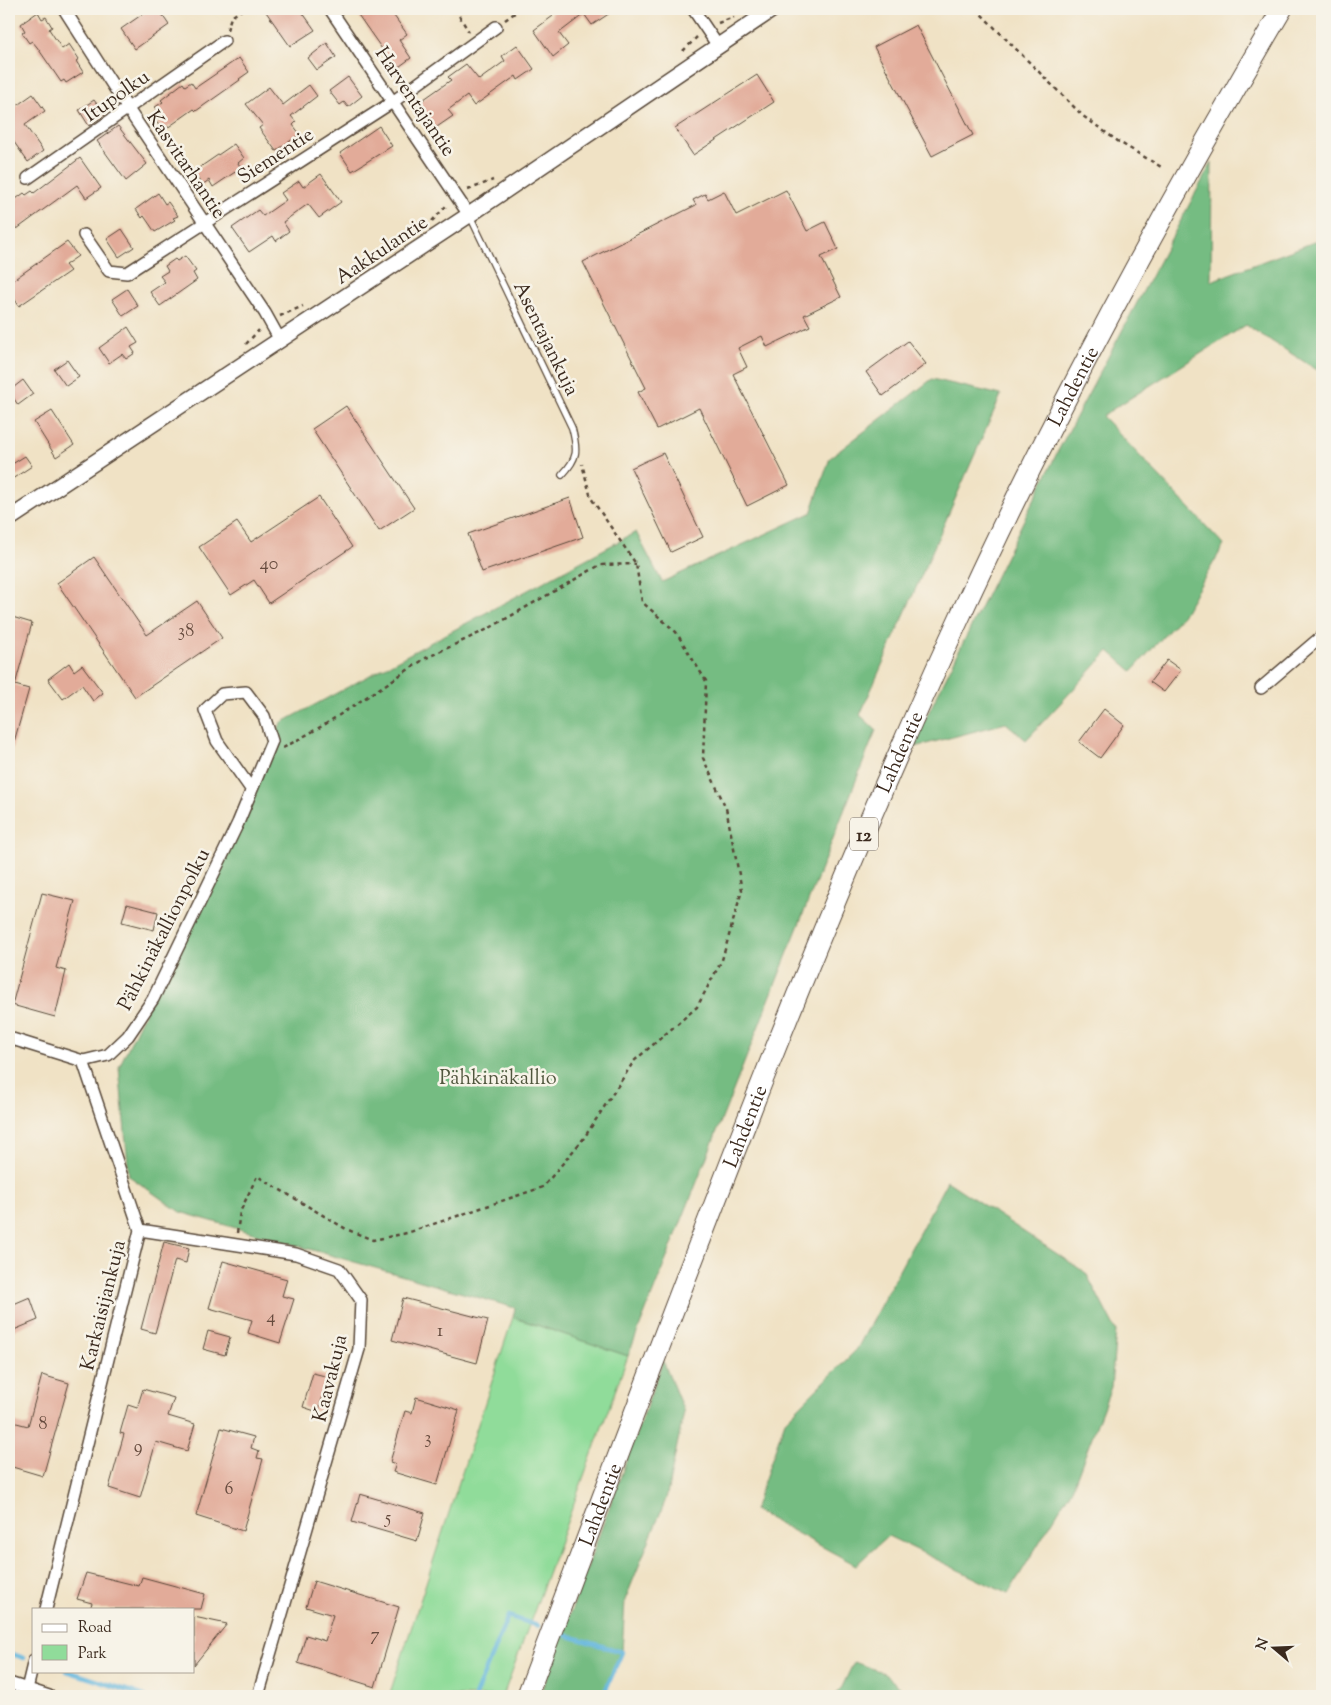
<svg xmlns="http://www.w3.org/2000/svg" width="1331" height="1705" font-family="'Sorts Mill Goudy',serif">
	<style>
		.green { fill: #90dc9a; stroke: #66835c }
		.forest { fill: #74bc82; stroke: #587350 }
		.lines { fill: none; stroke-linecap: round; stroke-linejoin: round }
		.stream { stroke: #61b5dd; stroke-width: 4.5 }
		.building { fill: #e2ab99 }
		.service-casing { stroke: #564637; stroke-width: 8 }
		.minor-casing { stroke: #564637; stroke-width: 14 }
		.tertiary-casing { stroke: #564637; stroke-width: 18 }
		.trunk-casing { stroke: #564637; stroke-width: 22 }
		.path { stroke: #564637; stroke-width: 2.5; stroke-dasharray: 4 4; stroke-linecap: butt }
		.service { stroke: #fff; stroke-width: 5.5 }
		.minor { stroke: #fff; stroke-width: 11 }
		.tertiary { stroke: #fff; stroke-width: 15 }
		.trunk { stroke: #fff; stroke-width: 20 }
		.labels { text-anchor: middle; stroke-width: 5; stroke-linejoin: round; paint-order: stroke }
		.number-label { font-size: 18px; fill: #654a3d }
		.shield { fill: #f7f3e8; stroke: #73665b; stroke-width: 1 }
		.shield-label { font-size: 19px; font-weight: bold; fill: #3b2a1e }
		.street-label { font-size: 20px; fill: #3b2a1e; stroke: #f7f3e8 }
		.park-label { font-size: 20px; fill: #50563d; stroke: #f7f3e8 }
	</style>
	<rect width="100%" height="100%" fill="#f7f3e8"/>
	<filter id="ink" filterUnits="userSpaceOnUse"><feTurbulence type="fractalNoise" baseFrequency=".02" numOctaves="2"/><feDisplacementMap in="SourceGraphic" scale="10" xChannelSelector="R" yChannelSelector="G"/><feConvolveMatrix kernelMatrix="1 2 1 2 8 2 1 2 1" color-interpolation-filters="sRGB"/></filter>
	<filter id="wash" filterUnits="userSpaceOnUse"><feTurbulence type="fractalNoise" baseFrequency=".0096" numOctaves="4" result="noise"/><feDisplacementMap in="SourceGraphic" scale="20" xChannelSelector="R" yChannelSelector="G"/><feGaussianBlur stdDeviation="1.12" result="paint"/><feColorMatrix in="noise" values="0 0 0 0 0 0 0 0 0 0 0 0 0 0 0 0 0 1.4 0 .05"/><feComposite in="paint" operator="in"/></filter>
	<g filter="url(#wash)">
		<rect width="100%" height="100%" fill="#f0e2c5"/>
		<!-- green -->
		<path class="green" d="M 513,1317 L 628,1356 L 503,1696 L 389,1696 Z"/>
		<!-- forest -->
		<g class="forest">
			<path d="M 1212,162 L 1211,281 L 1322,239 L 1322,373 L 1246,325 L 1102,416 L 1224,545 L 1182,616 L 1132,671 L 1109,651 L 1026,740 L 1006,723 L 911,748 L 1058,451 Z"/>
			<path d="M 932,379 L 1001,395 L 860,715 L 876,730 L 628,1356 L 513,1317 L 515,1308 L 180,1212 L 129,1176 L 119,1067 L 281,723 L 636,532 L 662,582 L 811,513 L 830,458 Z"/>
			<path d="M 947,1181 L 1086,1273 L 1116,1331 L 1111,1387 L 1073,1487 L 1008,1594 L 888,1536 L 856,1565 L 754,1510 L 785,1421 L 857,1349 Z"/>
			<path d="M 663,1361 L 684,1412 L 666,1499 L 625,1600 L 622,1652 L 603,1696 L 540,1696 Z"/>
			<path d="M 854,1662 L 882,1672 L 910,1696 L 834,1696 L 842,1687 Z"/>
		</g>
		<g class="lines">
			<!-- stream -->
			<g class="stream">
				<path d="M 565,1635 L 622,1652 L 603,1696"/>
				<path d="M 9,1653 L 24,1658"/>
				<path d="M 67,1671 L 145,1696"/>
				<path d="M 475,1696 L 508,1616 L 538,1626"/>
			</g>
		</g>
		<g id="blocks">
			<!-- building -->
			<g class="building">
				<path d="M 150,9 L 158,9 L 169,25 L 135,49 L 121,29 Z"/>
				<path d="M 264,9 L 300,9 L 315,30 L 290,46 Z"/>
				<path d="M 354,9 L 389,9 L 407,34 L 399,40 L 411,58 L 396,69 Z"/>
				<path d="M 558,9 L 616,9 L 592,25 L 584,14 L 559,33 L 568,45 L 553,57 L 534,30 L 553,16 L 551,14 Z"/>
				<path d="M 38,12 L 42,19 L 46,17 L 52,27 L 49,29 L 62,49 L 69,44 L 79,59 L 76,61 L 83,72 L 66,83 L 64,80 L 61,82 L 37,47 L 32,41 L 29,43 L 22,33 L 25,31 L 21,24 Z"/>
				<path d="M 916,25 L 973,135 L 932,156 L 874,47 Z"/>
				<path d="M 327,43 L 336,57 L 317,70 L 308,58 Z"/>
				<path d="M 517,45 L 534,69 L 518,80 L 516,76 L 474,106 L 467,96 L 448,110 L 453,116 L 434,129 L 417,104 L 451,80 L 448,77 L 466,64 L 479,80 L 505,61 L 502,56 Z"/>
				<path d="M 239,58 L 249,72 L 239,79 L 240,80 L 196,111 L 194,109 L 163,131 L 153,117 L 159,112 L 155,107 L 163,102 L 161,100 L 183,83 L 185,86 L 191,82 L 195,88 Z"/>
				<path d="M 757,75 L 774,102 L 693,155 L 675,128 Z"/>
				<path d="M 348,77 L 362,96 L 348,107 L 344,102 L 340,105 L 329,91 Z"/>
				<path d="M 309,85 L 317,96 L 291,116 L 296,122 L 293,125 L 300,134 L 276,151 L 259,128 L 263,125 L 246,104 L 269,87 L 283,105 Z"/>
				<path d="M 33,94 L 45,111 L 25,125 L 43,151 L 28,162 L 9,135 L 9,111 Z"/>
				<path d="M 94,100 L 105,115 L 89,126 L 79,110 Z"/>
				<path d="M 118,126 L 147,164 L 126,181 L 97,141 Z"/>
				<path d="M 379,126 L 392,146 L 352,171 L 340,153 Z"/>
				<path d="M 234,144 L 244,158 L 238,163 L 241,168 L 213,187 L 209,180 L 202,185 L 193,172 Z"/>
				<path d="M 80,158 L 101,188 L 86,198 L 77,185 L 17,229 L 9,219 L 9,204 L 24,193 L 26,195 L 32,191 L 34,193 Z"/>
				<path d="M 321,174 L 341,202 L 319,218 L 308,204 L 283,222 L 289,231 L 276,241 L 273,236 L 249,252 L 232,228 L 258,210 L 263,216 L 286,200 L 281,193 L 299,181 L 303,187 Z"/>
				<path d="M 786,190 L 807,231 L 825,222 L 838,249 L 821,257 L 841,297 L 804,315 L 810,326 L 767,347 L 762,336 L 738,348 L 747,367 L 733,374 L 789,485 L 747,506 L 699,408 L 657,429 L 638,392 L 646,388 L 583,262 L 696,205 L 693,200 L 705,194 L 708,199 L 724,191 L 736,215 Z"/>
				<path d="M 158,193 L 165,204 L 168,202 L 178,216 L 173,218 L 175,220 L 155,232 L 144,216 L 142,218 L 136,209 Z"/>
				<path d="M 122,229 L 134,247 L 119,257 L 107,239 Z"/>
				<path d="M 67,242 L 78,256 L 65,265 L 70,271 L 19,306 L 9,290 L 9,283 Z"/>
				<path d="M 185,256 L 196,271 L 193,273 L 197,280 L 160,306 L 150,292 L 165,282 L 160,276 L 168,271 L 165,266 L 175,259 L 177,261 Z"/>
				<path d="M 127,289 L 138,306 L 123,316 L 112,299 Z"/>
				<path d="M 128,327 L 138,343 L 131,347 L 135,353 L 126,359 L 122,354 L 109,363 L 99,348 Z"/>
				<path d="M 908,341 L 926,364 L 883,396 L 866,372 Z"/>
				<path d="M 67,360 L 79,377 L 66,386 L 54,369 Z"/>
				<path d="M 23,380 L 33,394 L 18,405 L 9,391 Z"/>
				<path d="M 346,406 L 414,508 L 379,531 L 312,429 Z"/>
				<path d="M 52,411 L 74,445 L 56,457 L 34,422 Z"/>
				<path d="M 663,453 L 703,537 L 671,552 L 631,468 Z"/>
				<path d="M 25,456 L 32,466 L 9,481 L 9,466 Z"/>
				<path d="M 319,497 L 352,547 L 269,603 L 254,580 L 231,595 L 199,547 L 237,522 L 251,542 Z"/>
				<path d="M 570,498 L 583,537 L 482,572 L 468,534 Z"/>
				<path d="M 94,557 L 147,635 L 197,601 L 222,638 L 135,697 L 57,583 Z"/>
				<path d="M 9,616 L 32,623 L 15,685 L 29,689 L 12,749 L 9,749 Z"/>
				<path d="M 1167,660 L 1181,670 L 1164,692 L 1150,682 Z"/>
				<path d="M 69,663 L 74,671 L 82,665 L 103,693 L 93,701 L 82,685 L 63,699 L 48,679 Z"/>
				<path d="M 1104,709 L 1124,725 L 1100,758 L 1079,742 Z"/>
				<path d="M 42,893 L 75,901 L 56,968 L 66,971 L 55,1017 L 12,1005 Z"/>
				<path d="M 127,904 L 158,912 L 154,930 L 122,922 Z"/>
				<path d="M 164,1242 L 189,1248 L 186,1263 L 175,1260 L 155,1333 L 141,1329 Z"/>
				<path d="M 223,1261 L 287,1279 L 282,1296 L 294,1299 L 280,1343 L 248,1333 L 252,1320 L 209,1308 Z"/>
				<path d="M 30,1297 L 38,1320 L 9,1332 L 9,1306 Z"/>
				<path d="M 403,1298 L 488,1320 L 477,1363 L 392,1340 Z"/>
				<path d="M 208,1331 L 230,1337 L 225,1355 L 203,1349 Z"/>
				<path d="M 313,1373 L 329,1377 L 318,1412 L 303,1407 Z"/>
				<path d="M 42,1375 L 69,1383 L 43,1476 L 9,1466 L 9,1421 L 28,1426 Z"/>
				<path d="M 143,1389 L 174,1398 L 168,1416 L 195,1424 L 187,1451 L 156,1442 L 140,1498 L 109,1488 L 124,1434 L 120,1433 L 128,1405 L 137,1408 Z"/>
				<path d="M 416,1397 L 459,1410 L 437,1485 L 393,1472 L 396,1464 L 390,1462 L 405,1411 L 412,1413 Z"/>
				<path d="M 221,1428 L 254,1437 L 251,1448 L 259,1451 L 257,1458 L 263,1459 L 243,1531 L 196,1516 Z"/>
				<path d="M 360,1494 L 425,1513 L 417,1541 L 352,1522 Z"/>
				<path d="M 86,1573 L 139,1586 L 142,1577 L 205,1594 L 201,1609 L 90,1609 L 92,1603 L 77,1599 Z"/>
				<path d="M 314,1581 L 399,1607 L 375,1687 L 298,1663 L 306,1635 L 325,1641 L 333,1615 L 306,1607 Z"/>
				<path d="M 194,1617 L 227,1624 L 194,1665 Z"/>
			</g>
		</g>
	</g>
	<g filter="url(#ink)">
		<use href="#blocks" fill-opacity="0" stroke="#564637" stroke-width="1"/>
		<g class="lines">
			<defs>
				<path id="service" d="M 470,216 L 572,428 C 578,451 578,458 562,475"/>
				<g id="minor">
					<path d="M 64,9 L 128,109 L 265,313 L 280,340"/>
					<path d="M 330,9 L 469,215"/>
					<path d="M 693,9 L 718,46"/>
					<path d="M 28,178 L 224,41"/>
					<path d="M 84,235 L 109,271 L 127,273 L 394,101 L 496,27"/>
					<path d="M 1261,688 L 1322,636"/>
					<path d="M 9,1038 L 83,1061 L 140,1230 L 46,1609"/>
					<path d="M 83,1061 L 108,1055 L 128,1036 L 153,999 L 238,823 L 272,741 L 264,716 L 246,692 L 222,694 L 205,710 L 217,741 L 251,789"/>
					<path d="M 140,1230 L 296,1254 L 339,1269 L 361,1300 L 359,1349 L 258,1696"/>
					<path d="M 9,1683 L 49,1696"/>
					<path d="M 27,1689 L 34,1660"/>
				</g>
				<path id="tertiary" d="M 9,519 L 469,215 L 773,9"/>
				<g id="trunk">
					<path id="s1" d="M 527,1696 C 664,1337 795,975 956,625 C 1053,413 1164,209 1282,9"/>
				</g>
			</defs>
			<!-- service casing -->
			<use href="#service" class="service-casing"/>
			<!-- minor casing -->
			<use href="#minor" class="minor-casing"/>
			<!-- tertiary casing -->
			<use href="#tertiary" class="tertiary-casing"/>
			<!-- trunk casing -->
			<use href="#trunk" class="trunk-casing"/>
			<!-- path -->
			<g class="path">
				<path d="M 455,9 L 469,32"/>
				<path d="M 976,9 L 1083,116 L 1119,142 L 1163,168"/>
				<path d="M 505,20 L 520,9"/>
				<path d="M 718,23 L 734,17"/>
				<path d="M 227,30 L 231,17 L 243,9"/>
				<path d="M 683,51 L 697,37"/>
				<path d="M 468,190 L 493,180"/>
				<path d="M 432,221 L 447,205"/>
				<path d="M 280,316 L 303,306"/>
				<path d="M 246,344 L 259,330"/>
				<path d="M 283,748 L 324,725 L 426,658 L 488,629 L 600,565 L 636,564"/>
				<path d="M 237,1233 L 240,1212 L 257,1176 L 346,1229 L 373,1240 L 407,1233 L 543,1187 L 584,1138 L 634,1061 L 697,1007 L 722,960 L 742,890 L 726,808 L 703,758 L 706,681 L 676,632 L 642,602 L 636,564 L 591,498 L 582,464"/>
			</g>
			<!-- service -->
			<use href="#service" class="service"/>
			<!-- minor -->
			<use href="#minor" class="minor"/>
			<!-- tertiary -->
			<use href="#tertiary" class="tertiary"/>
			<!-- trunk -->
			<use href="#trunk" class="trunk"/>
		</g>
	</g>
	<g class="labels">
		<!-- number labels -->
		<g class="number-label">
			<text x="269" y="569">40</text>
			<text x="186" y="636">38</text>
			<text x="271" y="1322">4</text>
			<text x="440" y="1336">1</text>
			<text x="43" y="1429">8</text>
			<text x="428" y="1443">3</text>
			<text x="138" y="1452">9</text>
			<text x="229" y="1494">6</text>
			<text x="388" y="1523">5</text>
			<text x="375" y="1640">7</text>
		</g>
		<!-- shield labels -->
		<rect class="shield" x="850" y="817.5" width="28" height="33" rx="4"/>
		<g class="shield-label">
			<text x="864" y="841">12</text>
		</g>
		<!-- street labels -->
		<g class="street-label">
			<text transform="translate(116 95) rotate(-35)" y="7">Itupolku</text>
			<text transform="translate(416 101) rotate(56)" y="7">Harventajantie</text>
			<text transform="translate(275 155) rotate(-33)" y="7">Siementie</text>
			<text transform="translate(187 164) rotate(56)" y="7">Kasvitarhantie</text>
			<text transform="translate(381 249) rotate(-34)" y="7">Aakkulantie</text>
			<text transform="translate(547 338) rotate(64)" y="7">Asentajankuja</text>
			<text dy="7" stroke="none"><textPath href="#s1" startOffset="1420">Lahdentie</textPath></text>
			<text dy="7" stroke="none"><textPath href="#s1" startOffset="1015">Lahdentie</textPath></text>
			<text transform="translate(163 929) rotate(-63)" y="7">Pähkinäkallionpolku</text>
			<text dy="7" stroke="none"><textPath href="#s1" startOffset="610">Lahdentie</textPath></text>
			<text transform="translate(102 1305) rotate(-76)" y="7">Karkaisijankuja</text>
			<text transform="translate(329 1378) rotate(-76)" y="7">Kaavakuja</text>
			<text dy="7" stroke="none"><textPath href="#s1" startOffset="205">Lahdentie</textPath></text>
		</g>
		<!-- park labels -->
		<g class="park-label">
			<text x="498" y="1084">Pähkinäkallio</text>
		</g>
	</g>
	<!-- margin -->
	<rect width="1331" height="1705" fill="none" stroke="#f7f3e8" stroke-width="30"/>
	<!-- legend -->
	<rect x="32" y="1608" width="162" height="65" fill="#f7f3e8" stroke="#aca397"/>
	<rect x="42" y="1624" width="25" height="8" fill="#ffffff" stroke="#aca397"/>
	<text x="78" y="1632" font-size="15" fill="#3b2a1e">Road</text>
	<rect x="42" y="1645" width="25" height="15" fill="#90dc9a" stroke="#aca397"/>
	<text x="78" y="1658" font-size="15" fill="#3b2a1e">Park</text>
	<!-- north arrow -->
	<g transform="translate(1274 1648) rotate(289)" stroke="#f7f3e8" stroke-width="4" paint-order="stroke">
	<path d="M0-4L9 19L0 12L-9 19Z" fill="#3b2a1e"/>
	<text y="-8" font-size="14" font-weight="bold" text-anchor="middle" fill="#3b2a1e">N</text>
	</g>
</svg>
